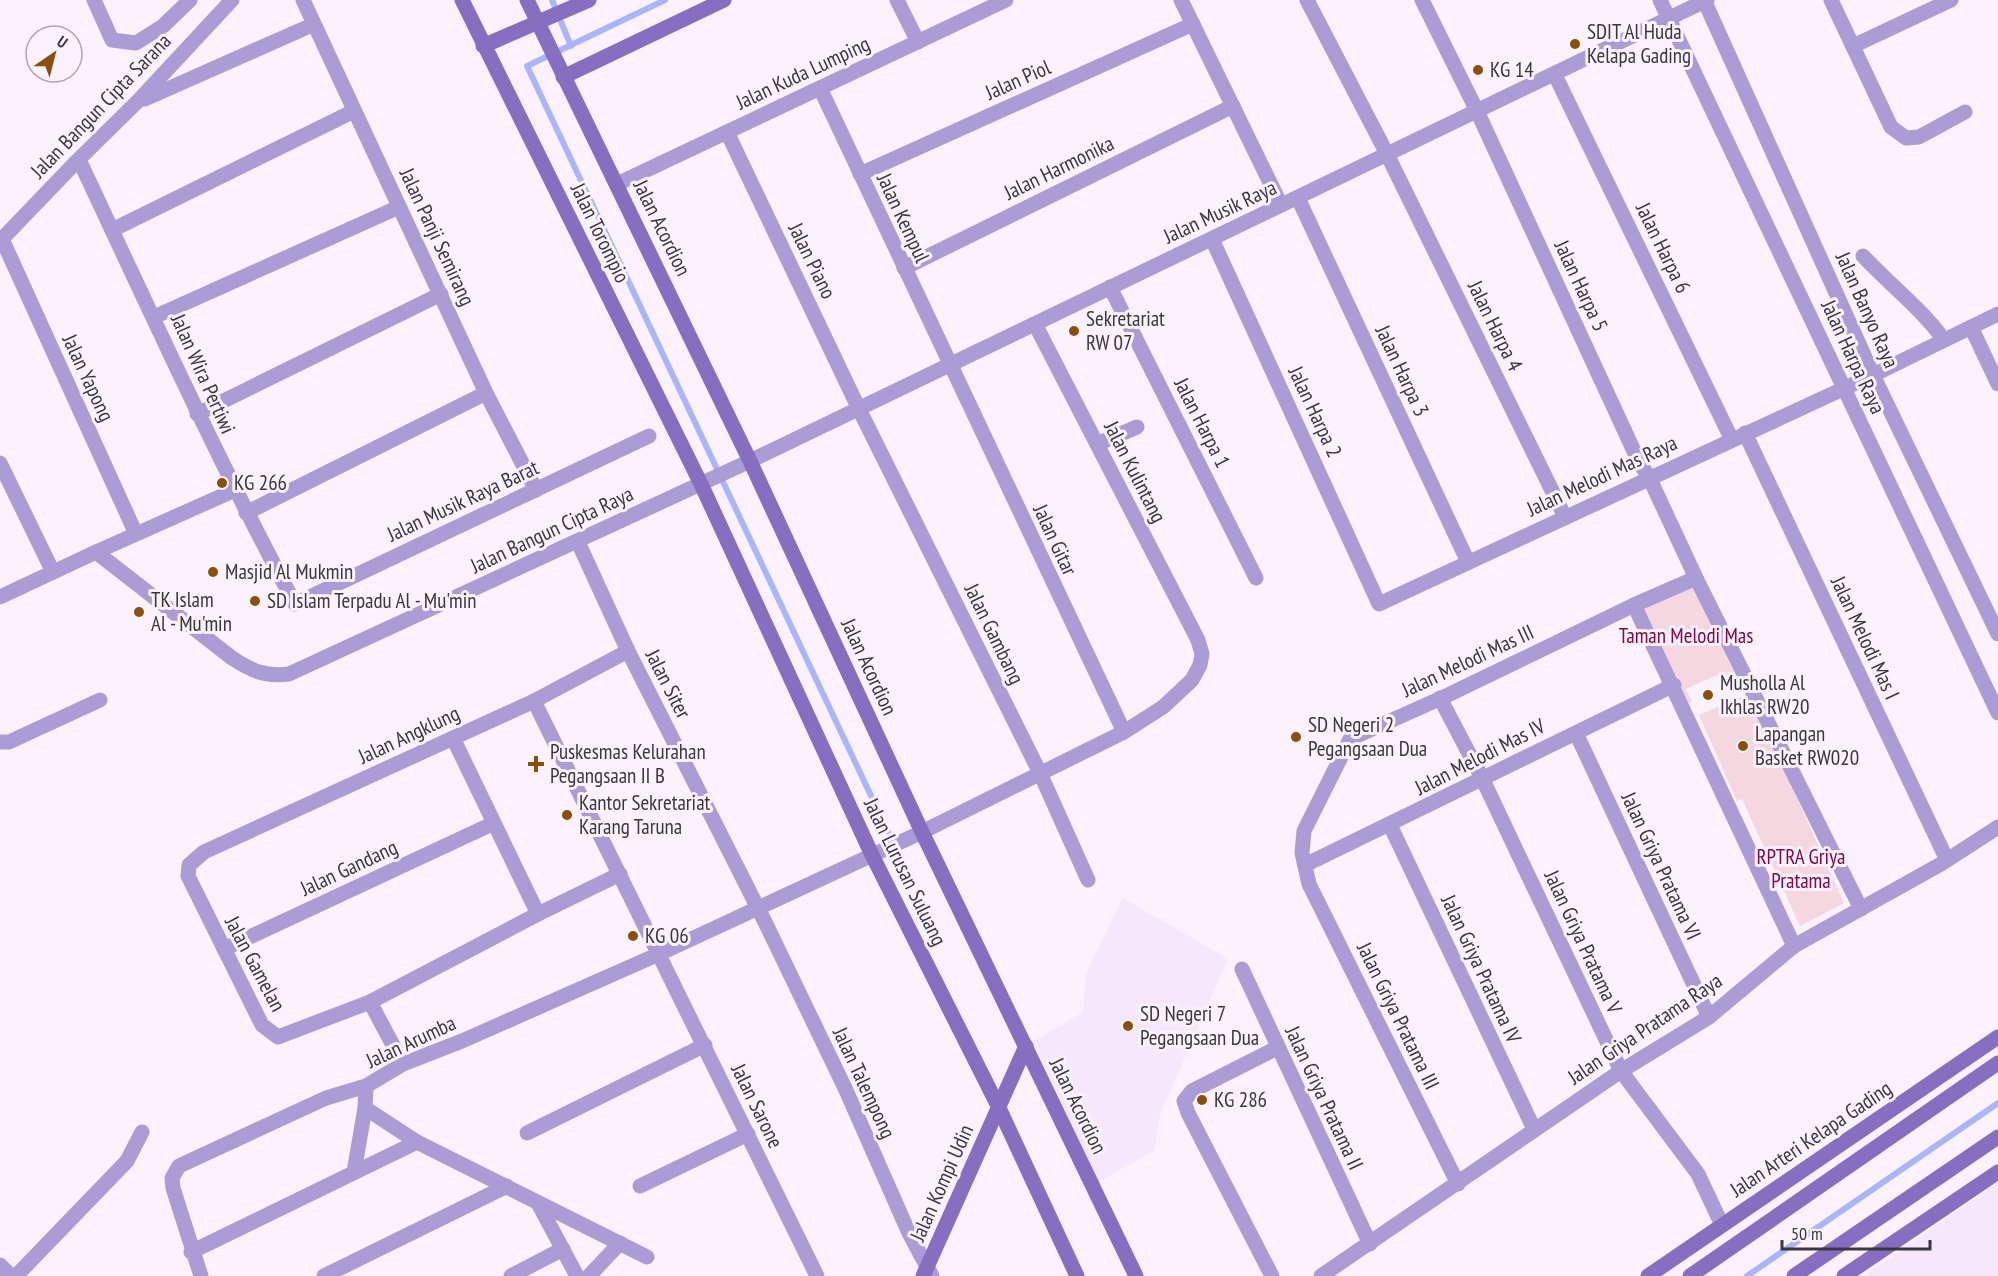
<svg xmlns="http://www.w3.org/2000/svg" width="1998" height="1276" font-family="'PT Sans Narrow',sans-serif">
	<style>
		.built { fill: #f7e7fc }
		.green { fill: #f5d7df }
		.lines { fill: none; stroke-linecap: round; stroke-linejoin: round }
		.stream { stroke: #a9b6fb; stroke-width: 6 }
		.street { stroke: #ab9cd5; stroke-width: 15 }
		.secondary { stroke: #886ec1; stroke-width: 15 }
		.poi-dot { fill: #8a5009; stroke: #fbf2fe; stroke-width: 2 }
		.labels { text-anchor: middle; stroke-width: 6; stroke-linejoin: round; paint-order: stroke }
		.poi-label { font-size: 21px; fill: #3b373c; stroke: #fbf2fe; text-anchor: start }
		.street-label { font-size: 21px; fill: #3b373c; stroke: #fbf2fe }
		.park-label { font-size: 21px; fill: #820944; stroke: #fbf2fe }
	</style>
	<rect width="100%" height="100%" fill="#fbf2fe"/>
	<!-- built -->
	<g class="built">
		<path d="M 1123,898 L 1228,959 L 1160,1114 L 1154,1151 L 1098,1182 L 1034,1041 L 1083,1012 L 1086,973 Z"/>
		<path d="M 1998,1183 L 1998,1276 L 1864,1276 Z"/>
	</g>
	<!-- green -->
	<g class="green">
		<path d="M 1691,585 L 1738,681 L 1723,688 L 1717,675 L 1686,689 L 1692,702 L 1687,704 L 1643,609 Z"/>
		<path d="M 1750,693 L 1844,903 L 1800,926 L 1742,799 L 1737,801 L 1699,715 Z"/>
	</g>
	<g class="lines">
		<!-- stream -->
		<g class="stream">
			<path d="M 552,0 L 571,46"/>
			<path d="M 665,0 L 527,66 L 906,870"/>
			<path d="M 1747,1276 L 1998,1103"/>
		</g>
		<!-- street -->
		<g class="street">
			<path d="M 94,0 L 112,40 L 136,43 L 163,26 L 190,0"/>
			<path d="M 303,0 L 486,393 L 536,490"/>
			<path d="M 897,0 L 918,42"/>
			<path d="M 1181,0 L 1281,205"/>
			<path d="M 1307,0 L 1387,154 L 1565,517"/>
			<path d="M 1422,0 L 1477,111 L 1639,462 L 1649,477 L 1696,578 L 1861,909"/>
			<path d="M 1660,0 L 1998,713"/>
			<path d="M 1704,0 L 1873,375 L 1998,634"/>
			<path d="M 1831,0 L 1891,127 L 1906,138 L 1919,137 L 1965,112"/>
			<path d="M 1853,46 L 1951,0"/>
			<path d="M 1555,75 L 1732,440"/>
			<path d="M 820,88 L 1124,732"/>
			<path d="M 145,99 L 312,25"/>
			<path d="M 727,132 L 859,409 L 1040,773 L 1088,880"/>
			<path d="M 76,162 L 82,166 C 151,313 218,461 295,604 L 649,436"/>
			<path d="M 860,174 L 1193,24"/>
			<path d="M 617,184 L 1006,0"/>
			<path d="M 1298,198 L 1468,562"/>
			<path d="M 112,230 L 354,111"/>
			<path d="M 2,239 L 136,534"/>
			<path d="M 1212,239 L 1379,604 L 1873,375 L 1998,314"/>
			<path d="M 0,241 L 76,162 L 138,101 L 232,0"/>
			<path d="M 1863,256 C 1890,285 1921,308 1944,340"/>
			<path d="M 904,268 L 1233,106"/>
			<path d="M 1110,287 L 1256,578"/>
			<path d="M 154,317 L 399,207"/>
			<path d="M 1971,327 L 1998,384"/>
			<path d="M 197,414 L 441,294"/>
			<path d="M 1745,433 L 1947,860"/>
			<path d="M 1097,444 L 1137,427"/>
			<path d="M 0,463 L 52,570"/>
			<path d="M 246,513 L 486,393"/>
			<path d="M 578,542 L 628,651 L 764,920 L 845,1088 L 909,1233 L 932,1276"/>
			<path d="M 96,552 L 235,490"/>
			<path d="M 0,597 L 96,552 L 232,658 C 252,671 265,677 289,674 L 750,461 L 1707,0"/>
			<path d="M 1634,605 L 1794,946"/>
			<path d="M 1440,698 L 1483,780 L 1621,1071 L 1698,1174 L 1722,1225"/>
			<path d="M 534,701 L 817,1276"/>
			<path d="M 1576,733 L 1709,1017"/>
			<path d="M 453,738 L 538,914"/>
			<path d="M 0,742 L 9,742 L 100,700"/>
			<path d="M 1390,825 L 1534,1129"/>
			<path d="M 1305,865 L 1674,685"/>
			<path d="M 620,874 L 538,914 L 370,1002 L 278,1037 L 262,1025 L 188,876 L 189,865 L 204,852 L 534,701 L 628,651"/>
			<path d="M 224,949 L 492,824"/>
			<path d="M 1242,969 L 1370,1244"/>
			<path d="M 370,1002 L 403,1064"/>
			<path d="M 366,1086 L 365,1108 L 417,1142 L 647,1257"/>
			<path d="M 527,1133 L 705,1045"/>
			<path d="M 354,1172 L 365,1108"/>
			<path d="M 1458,1184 L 1309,884 L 1302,853 L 1304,831 L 1350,739 L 1448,695 L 1634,605 L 1696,578"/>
			<path d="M 640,1186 L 748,1134"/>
			<path d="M 539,1205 L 577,1276"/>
			<path d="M 191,1252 L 417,1142"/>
			<path d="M 0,1265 L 11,1276"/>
			<path d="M 16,1276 L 127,1161 L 142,1132"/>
			<path d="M 201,1276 L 173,1188 L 172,1178 L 179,1166 L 326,1098 L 366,1086 L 403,1064 L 462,1041 L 659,954 L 922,832 L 1124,732 L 1163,707 L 1192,680 L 1200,665 L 1202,654 L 1198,640 L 1035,324"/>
			<path d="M 324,1276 L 507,1186"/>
			<path d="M 511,1276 L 563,1249"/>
			<path d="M 589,1276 L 620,1243"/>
			<path d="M 1272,1276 L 1188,1113 L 1184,1101 L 1192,1091 L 1277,1048"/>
			<path d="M 1321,1276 L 1621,1071 L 1709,1017 L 1794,946 L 1941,864 L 1998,827"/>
		</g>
		<!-- secondary -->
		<g class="secondary">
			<path d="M 462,0 L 701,484 L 872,855 L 999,1108 L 1077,1276"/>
			<path d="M 527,0 L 750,461 L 922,832 L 1136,1276"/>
			<path d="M 483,46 L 589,0"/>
			<path d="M 563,77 L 724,0"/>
			<path d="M 923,1276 L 1026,1046"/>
			<path d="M 1648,1276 L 1998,1037"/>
			<path d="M 1690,1276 L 1998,1063"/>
			<path d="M 1794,1276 L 1998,1137"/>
			<path d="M 1844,1276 L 1998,1172"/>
		</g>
	</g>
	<!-- markers -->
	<g class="poi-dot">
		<circle cx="1575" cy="44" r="6"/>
		<circle cx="1478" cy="70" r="6"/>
		<circle cx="1074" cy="331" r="6"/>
		<circle cx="222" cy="483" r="6"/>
		<circle cx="213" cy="572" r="6"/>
		<circle cx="255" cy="601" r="6"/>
		<circle cx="139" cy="612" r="6"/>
		<circle cx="1708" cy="695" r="6"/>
		<circle cx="1296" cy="737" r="6"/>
		<circle cx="1743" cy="746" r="6"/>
		<path d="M533 755h6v6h6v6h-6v6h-6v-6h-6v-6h6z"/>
		<circle cx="567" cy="815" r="6"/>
		<circle cx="633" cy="936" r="6"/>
		<circle cx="1128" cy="1026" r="6"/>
		<circle cx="1202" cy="1100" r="6"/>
	</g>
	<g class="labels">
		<!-- poi labels -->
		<g class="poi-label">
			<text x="1587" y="39">SDIT Al Huda<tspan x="1587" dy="24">Kelapa Gading</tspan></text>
			<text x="1490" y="77">KG 14</text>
			<text x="1086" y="326">Sekretariat<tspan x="1086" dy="24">RW 07</tspan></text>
			<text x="234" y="490">KG 266</text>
			<text x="225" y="579">Masjid Al Mukmin</text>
			<text x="151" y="607">TK Islam<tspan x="151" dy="24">Al - Mu'min</tspan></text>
			<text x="267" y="608">SD Islam Terpadu Al - Mu'min</text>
			<text x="1720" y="690">Musholla Al<tspan x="1720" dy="24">Ikhlas RW20</tspan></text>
			<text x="1308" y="732">SD Negeri 2<tspan x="1308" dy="24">Pegangsaan Dua</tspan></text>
			<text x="1755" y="741">Lapangan<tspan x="1755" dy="24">Basket RW020</tspan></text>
			<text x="550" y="759">Puskesmas Kelurahan<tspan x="550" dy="24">Pegangsaan II B</tspan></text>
			<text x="579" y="810">Kantor Sekretariat<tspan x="579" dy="24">Karang Taruna</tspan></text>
			<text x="645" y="943">KG 06</text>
			<text x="1140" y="1021">SD Negeri 7<tspan x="1140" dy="24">Pegangsaan Dua</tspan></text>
			<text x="1214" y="1107">KG 286</text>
		</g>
		<!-- street labels -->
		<g class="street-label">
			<text transform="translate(803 73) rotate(-25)" y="7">Jalan Kuda Lumping</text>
			<text transform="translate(1018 80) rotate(-24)" y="7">Jalan Piol</text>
			<text transform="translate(101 106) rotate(-46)" y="7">Jalan Bangun Cipta Sarana</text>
			<text transform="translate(1059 168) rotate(-26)" y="7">Jalan Harmonika</text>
			<text transform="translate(1220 212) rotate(-25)" y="7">Jalan Musik Raya</text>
			<text transform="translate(903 218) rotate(65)" y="7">Jalan Kempul</text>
			<text transform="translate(662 228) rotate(64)" y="7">Jalan Acordion</text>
			<text transform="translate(600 233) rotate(64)" y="7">Jalan Torompio</text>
			<text transform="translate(437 237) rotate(65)" y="7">Jalan Panji Semirang</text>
			<text transform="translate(1663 248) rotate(64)" y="7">Jalan Harpa 6</text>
			<text transform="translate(812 261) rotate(64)" y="7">Jalan Piano</text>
			<text transform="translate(1581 286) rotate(65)" y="7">Jalan Harpa 5</text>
			<text transform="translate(1867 310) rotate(66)" y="7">Jalan Banyo Raya</text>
			<text transform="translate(1495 326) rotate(64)" y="7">Jalan Harpa 4</text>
			<text transform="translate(1853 357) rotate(65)" y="7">Jalan Harpa Raya</text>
			<text transform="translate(1402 371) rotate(65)" y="7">Jalan Harpa 3</text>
			<text transform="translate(203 374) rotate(66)" y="7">Jalan Wira Pertiwi</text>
			<text transform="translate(88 378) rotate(65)" y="7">Jalan Yapong</text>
			<text transform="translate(1315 412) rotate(65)" y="7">Jalan Harpa 2</text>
			<text transform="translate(1202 423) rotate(63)" y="7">Jalan Harpa 1</text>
			<text transform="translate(1135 472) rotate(63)" y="7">Jalan Kulintang</text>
			<text transform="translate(1602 476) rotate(-25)" y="7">Jalan Melodi Mas Raya</text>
			<text transform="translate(463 501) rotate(-25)" y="7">Jalan Musik Raya Barat</text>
			<text transform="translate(552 530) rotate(-25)" y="7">Jalan Bangun Cipta Raya</text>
			<text transform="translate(1055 540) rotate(65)" y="7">Jalan Gitar</text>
			<text transform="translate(994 634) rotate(64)" y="7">Jalan Gambang</text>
			<text transform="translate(1865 638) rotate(65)" y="7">Jalan Melodi Mas I</text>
			<text transform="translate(1468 661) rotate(-25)" y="7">Jalan Melodi Mas III</text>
			<text transform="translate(869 667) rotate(65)" y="7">Jalan Acordion</text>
			<text transform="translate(668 684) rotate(63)" y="7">Jalan Siter</text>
			<text transform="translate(409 735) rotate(-25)" y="7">Jalan Angklung</text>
			<text transform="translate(1480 757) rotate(-27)" y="7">Jalan Melodi Mas IV</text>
			<text transform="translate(1661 866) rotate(65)" y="7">Jalan Griya Pratama VI</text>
			<text transform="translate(349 868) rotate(-25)" y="7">Jalan Gandang</text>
			<text transform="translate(905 872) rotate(64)" y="7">Jalan Lurusan Suluang</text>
			<text transform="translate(1583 942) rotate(65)" y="7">Jalan Griya Pratama V</text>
			<text transform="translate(255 964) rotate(62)" y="7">Jalan Gamelan</text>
			<text transform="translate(1481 969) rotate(65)" y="7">Jalan Griya Pratama IV</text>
			<text transform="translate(1398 1016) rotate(64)" y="7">Jalan Griya Pratama III</text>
			<text transform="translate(1645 1029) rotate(-34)" y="7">Jalan Griya Pratama Raya</text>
			<text transform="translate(411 1042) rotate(-25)" y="7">Jalan Arumba</text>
			<text transform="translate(864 1083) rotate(65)" y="7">Jalan Talempong</text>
			<text transform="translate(1324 1098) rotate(65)" y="7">Jalan Griya Pratama II</text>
			<text transform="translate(757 1106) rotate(64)" y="7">Jalan Sarone</text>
			<text transform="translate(1078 1106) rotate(64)" y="7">Jalan Acordion</text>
			<text transform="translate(1811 1139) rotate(-34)" y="7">Jalan Arteri Kelapa Gading</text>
			<text transform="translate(942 1183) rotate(-66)" y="7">Jalan Kompi Udin</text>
		</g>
		<!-- park labels -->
		<g class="park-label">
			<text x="1686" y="643">Taman Melodi Mas</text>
			<text x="1801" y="864">RPTRA Griya<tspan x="1801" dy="24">Pratama</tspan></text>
		</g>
	</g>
	<!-- north arrow -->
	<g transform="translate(54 54) rotate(35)"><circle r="28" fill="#fbf2fe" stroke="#aea7b0" stroke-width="1.5"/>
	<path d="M0-4.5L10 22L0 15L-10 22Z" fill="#8a5009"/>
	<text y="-9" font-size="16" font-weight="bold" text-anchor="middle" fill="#3b373c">U</text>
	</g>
	<!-- scale -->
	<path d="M1782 1240v9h148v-9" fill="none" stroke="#3b373c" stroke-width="3"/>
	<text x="1791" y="1240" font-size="18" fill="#3b373c" stroke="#fbf2fe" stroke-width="4.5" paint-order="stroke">50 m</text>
</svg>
